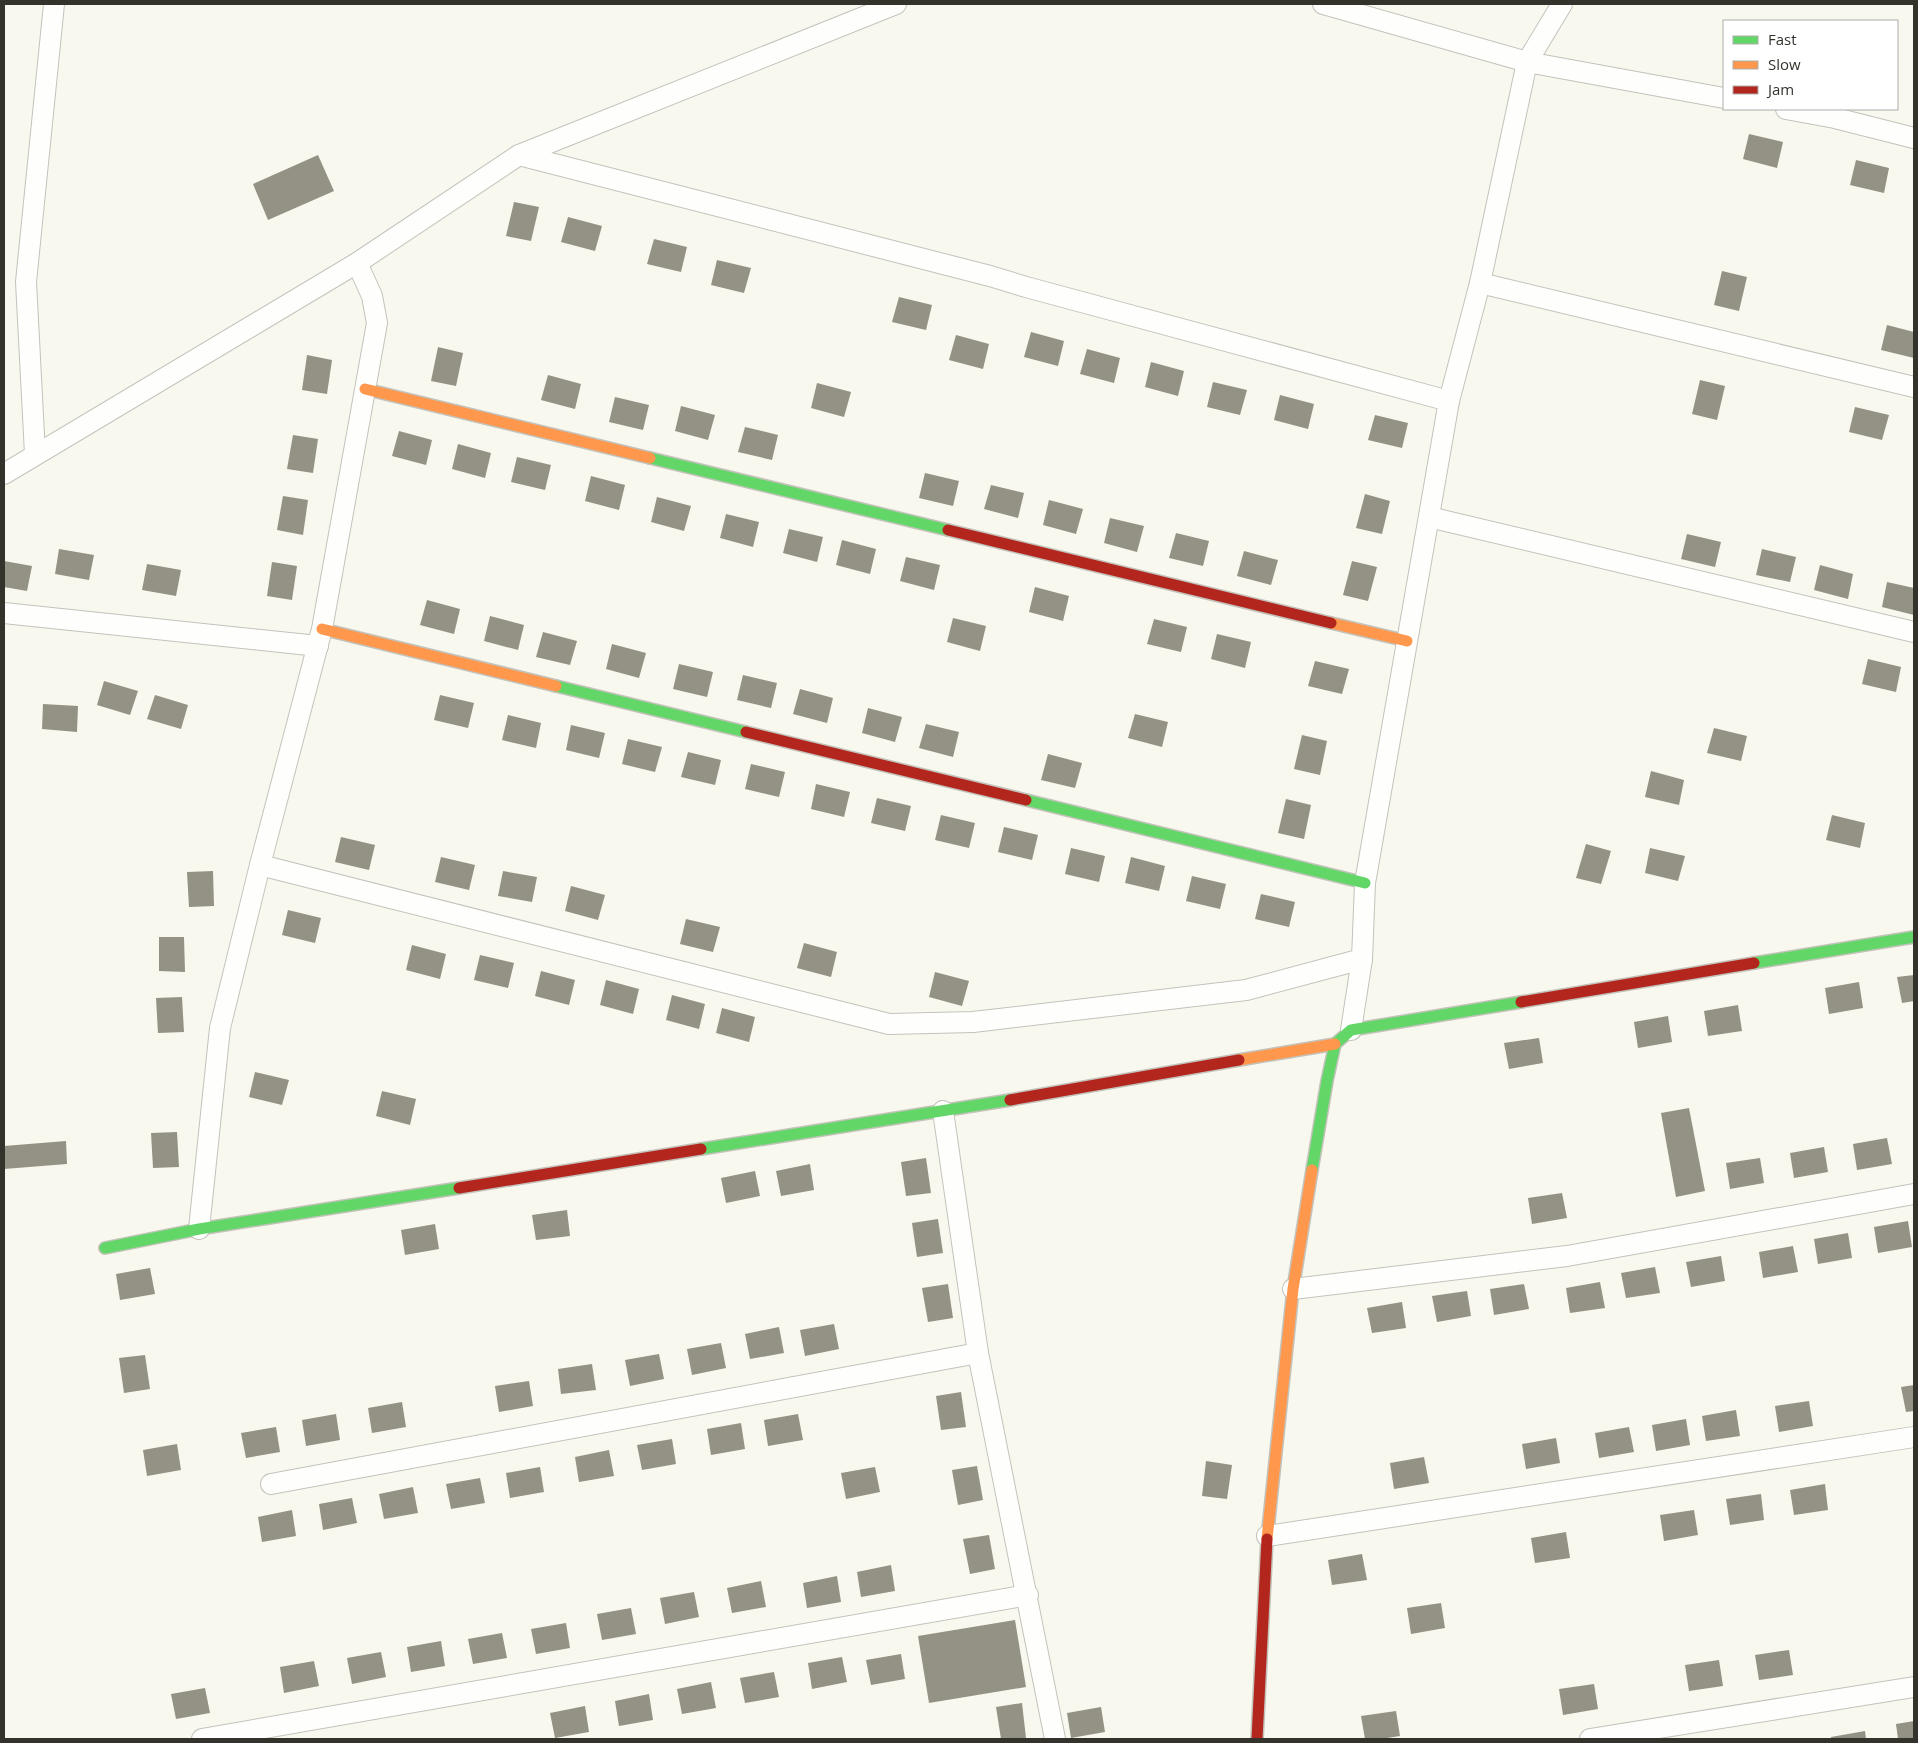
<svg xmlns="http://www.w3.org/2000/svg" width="1918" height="1743" font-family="'Open Sans',sans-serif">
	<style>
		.building { fill: #939284 }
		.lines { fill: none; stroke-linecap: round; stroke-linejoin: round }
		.street-casing { stroke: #c3c3bc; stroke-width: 22 }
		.fast-casing { stroke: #c3c3bc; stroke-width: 14 }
		.slow-casing { stroke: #c3c3bc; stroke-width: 14 }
		.jam-casing { stroke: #c3c3bc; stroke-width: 14 }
		.street { stroke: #fefefd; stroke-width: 20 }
		.fast { stroke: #63d668; stroke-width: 11 }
		.slow { stroke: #ff974d; stroke-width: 11 }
		.jam { stroke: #b3261e; stroke-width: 11 }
	</style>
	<rect width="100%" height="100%" fill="#f8f8ef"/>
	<!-- building -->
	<g class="building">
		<path d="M 1749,134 L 1783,142 L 1777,168 L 1743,159 Z"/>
		<path d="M 318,155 L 334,191 L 268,220 L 253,184 Z"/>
		<path d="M 1856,160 L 1889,168 L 1884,193 L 1850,185 Z"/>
		<path d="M 514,202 L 539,207 L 531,241 L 506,236 Z"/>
		<path d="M 568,217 L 602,226 L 595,251 L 561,242 Z"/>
		<path d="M 654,239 L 687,247 L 681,272 L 647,264 Z"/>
		<path d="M 717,260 L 751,268 L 744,293 L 711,285 Z"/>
		<path d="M 1722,271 L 1747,277 L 1739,311 L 1714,305 Z"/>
		<path d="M 899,297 L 932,305 L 926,330 L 892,322 Z"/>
		<path d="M 1887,325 L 1914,332 L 1914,358 L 1881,350 Z"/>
		<path d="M 1031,332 L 1064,341 L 1058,366 L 1024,357 Z"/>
		<path d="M 956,335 L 989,344 L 983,369 L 949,360 Z"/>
		<path d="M 438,347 L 463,353 L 456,386 L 431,381 Z"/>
		<path d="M 1087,349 L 1120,358 L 1114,383 L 1080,374 Z"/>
		<path d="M 307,355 L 332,360 L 327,394 L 302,390 Z"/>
		<path d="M 1151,362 L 1184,371 L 1178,396 L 1145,387 Z"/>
		<path d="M 548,375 L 581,384 L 575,409 L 541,400 Z"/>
		<path d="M 1700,380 L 1725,386 L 1717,420 L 1692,414 Z"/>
		<path d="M 1213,382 L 1247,390 L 1240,415 L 1207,407 Z"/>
		<path d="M 817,383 L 851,392 L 844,417 L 811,408 Z"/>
		<path d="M 1280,395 L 1314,404 L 1308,429 L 1274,420 Z"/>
		<path d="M 615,397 L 649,405 L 643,430 L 609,422 Z"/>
		<path d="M 681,406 L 715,415 L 708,440 L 675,431 Z"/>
		<path d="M 1855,407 L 1889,415 L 1882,440 L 1849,432 Z"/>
		<path d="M 1375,415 L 1408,423 L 1402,448 L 1368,440 Z"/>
		<path d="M 745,427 L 778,435 L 772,460 L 738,452 Z"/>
		<path d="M 399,431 L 432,440 L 426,465 L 392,456 Z"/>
		<path d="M 293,435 L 318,439 L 313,473 L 287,469 Z"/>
		<path d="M 458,444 L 491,453 L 485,478 L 452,469 Z"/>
		<path d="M 517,457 L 551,465 L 545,490 L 511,482 Z"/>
		<path d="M 925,473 L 959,481 L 953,506 L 919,498 Z"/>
		<path d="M 591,476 L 625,485 L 619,510 L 585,501 Z"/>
		<path d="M 991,485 L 1024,493 L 1018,518 L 984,509 Z"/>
		<path d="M 1365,494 L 1390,501 L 1382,534 L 1356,528 Z"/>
		<path d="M 283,496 L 308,500 L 303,535 L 277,530 Z"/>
		<path d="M 657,497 L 691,506 L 684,531 L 651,522 Z"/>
		<path d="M 1049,500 L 1083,509 L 1076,534 L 1043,525 Z"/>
		<path d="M 726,514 L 759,522 L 753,547 L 720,538 Z"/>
		<path d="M 1110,518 L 1144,526 L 1137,552 L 1104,543 Z"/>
		<path d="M 789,529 L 823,537 L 817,562 L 783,553 Z"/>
		<path d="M 1176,533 L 1209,541 L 1203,566 L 1169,558 Z"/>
		<path d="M 1687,534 L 1721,542 L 1715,567 L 1681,559 Z"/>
		<path d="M 842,540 L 876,549 L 870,574 L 836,565 Z"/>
		<path d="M 59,549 L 94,555 L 89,580 L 55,574 Z"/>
		<path d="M 1762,549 L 1796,557 L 1790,582 L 1756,575 Z"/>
		<path d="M 1244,551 L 1278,560 L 1271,585 L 1237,576 Z"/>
		<path d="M 906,557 L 940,565 L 934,590 L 900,581 Z"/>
		<path d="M 4,561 L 32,566 L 27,591 L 4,587 Z"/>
		<path d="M 1352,561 L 1377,567 L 1368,601 L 1343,595 Z"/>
		<path d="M 272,562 L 297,566 L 292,600 L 267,596 Z"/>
		<path d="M 147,564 L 181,570 L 176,596 L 142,590 Z"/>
		<path d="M 1820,565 L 1853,574 L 1848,599 L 1814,590 Z"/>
		<path d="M 1887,582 L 1914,588 L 1914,615 L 1882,607 Z"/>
		<path d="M 1035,587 L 1069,596 L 1063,621 L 1029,612 Z"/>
		<path d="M 427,600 L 460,609 L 454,634 L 420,625 Z"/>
		<path d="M 490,616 L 524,625 L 518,650 L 484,641 Z"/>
		<path d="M 953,618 L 986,626 L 980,651 L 947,642 Z"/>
		<path d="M 1154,619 L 1187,627 L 1181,652 L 1147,644 Z"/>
		<path d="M 543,632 L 577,641 L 570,665 L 536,657 Z"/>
		<path d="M 1217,634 L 1251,642 L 1245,668 L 1211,659 Z"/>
		<path d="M 612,644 L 646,653 L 639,678 L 606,669 Z"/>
		<path d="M 1868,659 L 1901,667 L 1896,692 L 1862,684 Z"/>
		<path d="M 1315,661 L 1349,669 L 1342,694 L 1308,686 Z"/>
		<path d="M 679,664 L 713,672 L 707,697 L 673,689 Z"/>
		<path d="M 743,675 L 777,683 L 771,708 L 737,700 Z"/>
		<path d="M 104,681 L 138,691 L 130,715 L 97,705 Z"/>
		<path d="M 800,689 L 833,698 L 827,723 L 793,714 Z"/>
		<path d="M 155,695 L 188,705 L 181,729 L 147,719 Z"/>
		<path d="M 440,695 L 474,703 L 468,728 L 434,720 Z"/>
		<path d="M 43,704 L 78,706 L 77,732 L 42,729 Z"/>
		<path d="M 868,708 L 902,717 L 895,742 L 862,733 Z"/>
		<path d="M 1135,714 L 1168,722 L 1162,747 L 1128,738 Z"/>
		<path d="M 508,715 L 541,723 L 536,748 L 502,740 Z"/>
		<path d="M 926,724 L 959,732 L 953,757 L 919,748 Z"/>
		<path d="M 571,725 L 605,733 L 599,758 L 566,750 Z"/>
		<path d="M 1714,728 L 1747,736 L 1741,761 L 1707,753 Z"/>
		<path d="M 1302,735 L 1327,741 L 1320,775 L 1294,769 Z"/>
		<path d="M 628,739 L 662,747 L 655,772 L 622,764 Z"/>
		<path d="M 688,752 L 721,760 L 715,785 L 681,777 Z"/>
		<path d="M 1048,754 L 1082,763 L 1075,788 L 1041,780 Z"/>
		<path d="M 751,764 L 785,772 L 779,797 L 745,789 Z"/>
		<path d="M 1651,771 L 1684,780 L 1679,805 L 1645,797 Z"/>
		<path d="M 816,784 L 850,792 L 844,817 L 811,809 Z"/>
		<path d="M 877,798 L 911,806 L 905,831 L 871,823 Z"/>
		<path d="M 1286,799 L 1311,805 L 1304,839 L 1278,833 Z"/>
		<path d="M 941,815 L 975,823 L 969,848 L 935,840 Z"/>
		<path d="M 1832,815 L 1865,823 L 1860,848 L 1826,840 Z"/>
		<path d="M 1004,827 L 1038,835 L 1032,860 L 998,852 Z"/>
		<path d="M 341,837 L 375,845 L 369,870 L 335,862 Z"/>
		<path d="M 1586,844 L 1611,851 L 1601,884 L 1576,878 Z"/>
		<path d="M 1071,848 L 1105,856 L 1099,882 L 1065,874 Z"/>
		<path d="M 1650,848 L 1685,856 L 1678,881 L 1645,873 Z"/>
		<path d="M 441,857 L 475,865 L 469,890 L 435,882 Z"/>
		<path d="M 1131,857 L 1165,866 L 1159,891 L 1125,883 Z"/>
		<path d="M 213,871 L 214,906 L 189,907 L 187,872 Z"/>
		<path d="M 503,871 L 537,877 L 532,902 L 498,896 Z"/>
		<path d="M 1192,876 L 1226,884 L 1220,909 L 1186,901 Z"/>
		<path d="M 571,886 L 605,895 L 598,920 L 565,911 Z"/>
		<path d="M 1261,894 L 1295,902 L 1289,927 L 1255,919 Z"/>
		<path d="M 288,910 L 321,918 L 315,943 L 282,935 Z"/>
		<path d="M 686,919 L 720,927 L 713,952 L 680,944 Z"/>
		<path d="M 159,937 L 184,937 L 185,972 L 159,971 Z"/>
		<path d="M 804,943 L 837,952 L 831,977 L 797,968 Z"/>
		<path d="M 412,945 L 446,954 L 440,979 L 406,970 Z"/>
		<path d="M 480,955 L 514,963 L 508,988 L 474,980 Z"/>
		<path d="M 541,971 L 575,980 L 569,1005 L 535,996 Z"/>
		<path d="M 935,972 L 969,981 L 962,1006 L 929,997 Z"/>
		<path d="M 1914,975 L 1914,1001 L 1902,1003 L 1897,977 Z"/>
		<path d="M 606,980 L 639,989 L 633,1014 L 600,1005 Z"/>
		<path d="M 1859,982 L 1863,1008 L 1829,1014 L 1825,988 Z"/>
		<path d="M 672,995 L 705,1004 L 699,1029 L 666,1020 Z"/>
		<path d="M 182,997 L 184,1032 L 158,1033 L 156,998 Z"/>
		<path d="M 1738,1005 L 1742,1031 L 1708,1036 L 1704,1011 Z"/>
		<path d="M 722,1008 L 755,1017 L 749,1042 L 716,1033 Z"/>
		<path d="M 1668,1016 L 1672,1042 L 1638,1048 L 1634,1022 Z"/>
		<path d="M 1539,1038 L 1543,1063 L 1509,1069 L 1504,1043 Z"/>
		<path d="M 255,1072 L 289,1080 L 282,1105 L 249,1097 Z"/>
		<path d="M 382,1091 L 416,1099 L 410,1125 L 376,1116 Z"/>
		<path d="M 1689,1108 L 1705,1191 L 1676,1197 L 1661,1113 Z"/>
		<path d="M 177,1132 L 179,1167 L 153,1168 L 151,1133 Z"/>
		<path d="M 1887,1138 L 1892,1164 L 1857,1170 L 1853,1144 Z"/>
		<path d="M 66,1141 L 67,1164 L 4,1169 L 4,1146 Z"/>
		<path d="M 1824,1147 L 1828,1172 L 1794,1178 L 1790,1153 Z"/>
		<path d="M 926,1158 L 931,1193 L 906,1196 L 901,1162 Z"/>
		<path d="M 1760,1158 L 1764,1183 L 1730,1189 L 1726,1163 Z"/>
		<path d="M 810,1164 L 814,1190 L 781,1196 L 776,1171 Z"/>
		<path d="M 755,1171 L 760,1196 L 726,1203 L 721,1178 Z"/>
		<path d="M 1562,1193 L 1567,1218 L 1532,1224 L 1528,1198 Z"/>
		<path d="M 567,1210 L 570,1236 L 536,1240 L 532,1215 Z"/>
		<path d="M 938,1219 L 943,1253 L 917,1257 L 912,1223 Z"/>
		<path d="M 1908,1221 L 1912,1247 L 1878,1253 L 1874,1227 Z"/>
		<path d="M 435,1224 L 439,1249 L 405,1255 L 401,1230 Z"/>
		<path d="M 1848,1233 L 1852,1258 L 1818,1264 L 1814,1239 Z"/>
		<path d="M 1793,1246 L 1798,1272 L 1763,1278 L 1759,1252 Z"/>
		<path d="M 1721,1256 L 1725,1281 L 1691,1287 L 1686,1262 Z"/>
		<path d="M 1655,1267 L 1660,1293 L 1626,1298 L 1621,1273 Z"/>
		<path d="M 150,1268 L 155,1294 L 120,1300 L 116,1274 Z"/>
		<path d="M 1600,1282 L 1605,1308 L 1570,1313 L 1566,1288 Z"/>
		<path d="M 948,1284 L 953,1318 L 928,1322 L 922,1288 Z"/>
		<path d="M 1524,1284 L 1529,1309 L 1494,1315 L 1490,1289 Z"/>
		<path d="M 1467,1291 L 1471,1316 L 1437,1322 L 1432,1296 Z"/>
		<path d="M 1402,1302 L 1406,1328 L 1372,1333 L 1367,1308 Z"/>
		<path d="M 834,1324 L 839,1349 L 805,1356 L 800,1330 Z"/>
		<path d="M 779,1327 L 784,1353 L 750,1359 L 745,1334 Z"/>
		<path d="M 721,1343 L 726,1368 L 692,1375 L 687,1349 Z"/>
		<path d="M 659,1354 L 664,1379 L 630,1386 L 625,1360 Z"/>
		<path d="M 145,1355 L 150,1389 L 124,1393 L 119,1358 Z"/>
		<path d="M 592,1364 L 596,1390 L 561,1394 L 558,1369 Z"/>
		<path d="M 529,1381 L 533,1406 L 499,1412 L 495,1386 Z"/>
		<path d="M 1914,1385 L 1914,1411 L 1906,1412 L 1901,1387 Z"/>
		<path d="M 961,1392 L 966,1427 L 941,1430 L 936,1396 Z"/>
		<path d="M 1809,1401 L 1813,1426 L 1779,1432 L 1775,1406 Z"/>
		<path d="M 402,1402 L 406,1427 L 372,1433 L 368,1408 Z"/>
		<path d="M 1736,1410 L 1740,1436 L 1706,1441 L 1702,1416 Z"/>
		<path d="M 336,1414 L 340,1440 L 306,1446 L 302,1420 Z"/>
		<path d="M 798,1414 L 803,1440 L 768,1446 L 764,1420 Z"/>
		<path d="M 1686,1419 L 1690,1445 L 1656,1451 L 1652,1425 Z"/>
		<path d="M 741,1423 L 745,1449 L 711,1455 L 707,1429 Z"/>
		<path d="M 276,1427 L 280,1452 L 246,1458 L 241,1433 Z"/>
		<path d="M 1629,1427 L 1634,1452 L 1599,1458 L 1595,1433 Z"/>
		<path d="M 1556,1438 L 1560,1463 L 1526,1469 L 1522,1444 Z"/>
		<path d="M 672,1439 L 676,1464 L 642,1470 L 637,1445 Z"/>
		<path d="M 177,1444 L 181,1470 L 147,1476 L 143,1450 Z"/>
		<path d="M 609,1450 L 614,1476 L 579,1482 L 575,1457 Z"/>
		<path d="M 1424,1457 L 1429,1483 L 1394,1489 L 1390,1463 Z"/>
		<path d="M 1206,1461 L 1232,1465 L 1227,1499 L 1202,1496 Z"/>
		<path d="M 977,1466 L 983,1500 L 958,1505 L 952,1470 Z"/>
		<path d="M 540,1467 L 544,1492 L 510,1498 L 506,1473 Z"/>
		<path d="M 875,1467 L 880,1492 L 846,1499 L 841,1473 Z"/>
		<path d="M 480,1478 L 485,1503 L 451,1509 L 446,1484 Z"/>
		<path d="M 1825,1484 L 1828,1510 L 1794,1515 L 1790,1490 Z"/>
		<path d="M 413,1487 L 418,1513 L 384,1519 L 379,1494 Z"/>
		<path d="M 1761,1494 L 1764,1520 L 1730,1525 L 1726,1499 Z"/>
		<path d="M 352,1498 L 357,1523 L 323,1530 L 319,1504 Z"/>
		<path d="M 292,1510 L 296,1536 L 262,1542 L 258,1517 Z"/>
		<path d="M 1694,1510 L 1698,1535 L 1664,1541 L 1660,1515 Z"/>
		<path d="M 1566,1532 L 1570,1558 L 1535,1563 L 1531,1538 Z"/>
		<path d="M 989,1535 L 995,1569 L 970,1574 L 963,1539 Z"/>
		<path d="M 1362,1554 L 1367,1580 L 1332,1585 L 1328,1560 Z"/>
		<path d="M 891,1565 L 895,1591 L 861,1597 L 857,1572 Z"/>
		<path d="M 837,1576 L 841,1602 L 807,1608 L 803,1583 Z"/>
		<path d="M 761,1581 L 766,1607 L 732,1613 L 727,1588 Z"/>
		<path d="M 694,1592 L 699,1617 L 665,1624 L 660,1598 Z"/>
		<path d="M 1441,1603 L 1445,1628 L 1411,1634 L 1407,1608 Z"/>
		<path d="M 631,1608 L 636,1634 L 602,1640 L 597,1614 Z"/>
		<path d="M 1015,1620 L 1026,1687 L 929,1703 L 918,1636 Z"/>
		<path d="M 566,1623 L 570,1648 L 536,1654 L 531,1629 Z"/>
		<path d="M 502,1633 L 507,1658 L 473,1664 L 468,1639 Z"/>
		<path d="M 441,1641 L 445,1666 L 411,1672 L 407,1647 Z"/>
		<path d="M 1789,1650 L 1793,1675 L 1759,1680 L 1755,1655 Z"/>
		<path d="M 381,1652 L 386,1677 L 352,1684 L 347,1658 Z"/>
		<path d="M 901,1654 L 905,1679 L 871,1685 L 866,1660 Z"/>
		<path d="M 842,1657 L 847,1682 L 812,1689 L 808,1663 Z"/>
		<path d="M 1719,1660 L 1723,1686 L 1689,1691 L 1685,1665 Z"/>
		<path d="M 314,1661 L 319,1686 L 284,1693 L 280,1667 Z"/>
		<path d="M 774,1672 L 779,1697 L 745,1703 L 740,1678 Z"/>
		<path d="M 711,1682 L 716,1708 L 682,1714 L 677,1689 Z"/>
		<path d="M 1594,1684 L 1598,1709 L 1563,1715 L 1559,1689 Z"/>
		<path d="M 205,1688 L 210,1713 L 176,1719 L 171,1694 Z"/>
		<path d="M 649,1694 L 653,1720 L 619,1726 L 615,1701 Z"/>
		<path d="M 1022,1703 L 1026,1738 L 1001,1739 L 996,1707 Z"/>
		<path d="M 585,1706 L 589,1732 L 555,1738 L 550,1713 Z"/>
		<path d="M 1101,1707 L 1105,1732 L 1071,1738 L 1067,1713 Z"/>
		<path d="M 1396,1711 L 1400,1736 L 1381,1739 L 1365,1739 L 1361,1716 Z"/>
		<path d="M 1914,1721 L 1914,1739 L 1898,1739 L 1896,1724 Z"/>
		<path d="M 1865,1731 L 1866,1739 L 1831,1739 L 1831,1737 Z"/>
	</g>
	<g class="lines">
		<defs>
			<g id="street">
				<path d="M 1323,4 L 1527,62 L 1724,98"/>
				<path d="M 1786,109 L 1835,118 L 1914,138"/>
				<path d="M 519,155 L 990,276 L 1026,287 L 1449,401"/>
				<path d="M 1480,283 L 1914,387"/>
				<path d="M 35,454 L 26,282 L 54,4"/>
				<path d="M 4,474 L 357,263 L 519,155 L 896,4"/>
				<path d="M 1429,517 L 1914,632"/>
				<path d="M 4,613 L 318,646"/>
				<path d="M 260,865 L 889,1024 L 973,1022 L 1246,990 L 1362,959"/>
				<path d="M 1351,1030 L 1362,959 L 1365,883 L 1449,401 L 1480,283 L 1527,62 L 1562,4"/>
				<path d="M 943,1111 L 978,1353 L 1055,1739"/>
				<path d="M 199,1229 L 220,1028 L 260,865 L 322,629 L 377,323 L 372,296 L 357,263"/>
				<path d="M 1293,1289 L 1567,1256 L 1914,1194"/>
				<path d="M 271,1484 L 978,1353"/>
				<path d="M 1267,1536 L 1914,1437"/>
				<path d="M 202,1739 L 1028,1595"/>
				<path d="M 1590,1739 L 1914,1687"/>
			</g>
			<g id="fast">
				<path d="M 650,458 L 948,530"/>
				<path d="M 556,686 L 746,732"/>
				<path d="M 1026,800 L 1365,883"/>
				<path d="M 1754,963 L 1914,937"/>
				<path d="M 701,1149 L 1010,1100"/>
				<path d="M 1312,1170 L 1327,1081 L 1335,1044 L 1351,1030 L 1521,1002"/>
				<path d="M 105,1248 L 199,1229 L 459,1188"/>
			</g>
			<g id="slow">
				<path d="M 365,389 L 650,458"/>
				<path d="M 1331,623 L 1407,641"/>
				<path d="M 322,629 L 556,686"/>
				<path d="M 1239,1060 L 1335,1044"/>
				<path d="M 1267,1539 L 1293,1289 L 1312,1170"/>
			</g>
			<g id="jam">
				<path d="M 948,530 L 1331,623"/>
				<path d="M 746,732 L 1026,800"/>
				<path d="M 1521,1002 L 1754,963"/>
				<path d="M 1010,1100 L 1239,1060"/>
				<path d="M 459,1188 L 701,1149"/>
				<path d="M 1257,1739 L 1267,1539"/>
			</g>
		</defs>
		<!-- street casing -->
		<use href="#street" class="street-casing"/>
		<!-- fast casing -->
		<use href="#fast" class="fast-casing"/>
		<!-- slow casing -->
		<use href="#slow" class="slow-casing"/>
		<!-- jam casing -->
		<use href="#jam" class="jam-casing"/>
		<!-- street -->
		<use href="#street" class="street"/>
		<!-- fast -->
		<use href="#fast" class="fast"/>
		<!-- slow -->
		<use href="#slow" class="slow"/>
		<!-- jam -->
		<use href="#jam" class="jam"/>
	</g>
	<!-- border -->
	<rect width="1918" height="1743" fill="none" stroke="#33332c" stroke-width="10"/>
	<!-- legend -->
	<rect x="1723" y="20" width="175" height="90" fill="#ffffff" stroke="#adadab"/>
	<rect x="1733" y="36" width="25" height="8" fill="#63d668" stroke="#adadab"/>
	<text x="1768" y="45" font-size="15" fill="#33332c">Fast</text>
	<rect x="1733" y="61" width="25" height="8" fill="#ff974d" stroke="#adadab"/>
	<text x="1768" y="70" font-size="15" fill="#33332c">Slow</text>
	<rect x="1733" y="86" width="25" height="8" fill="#b3261e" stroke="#adadab"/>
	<text x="1768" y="95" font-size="15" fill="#33332c">Jam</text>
</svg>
